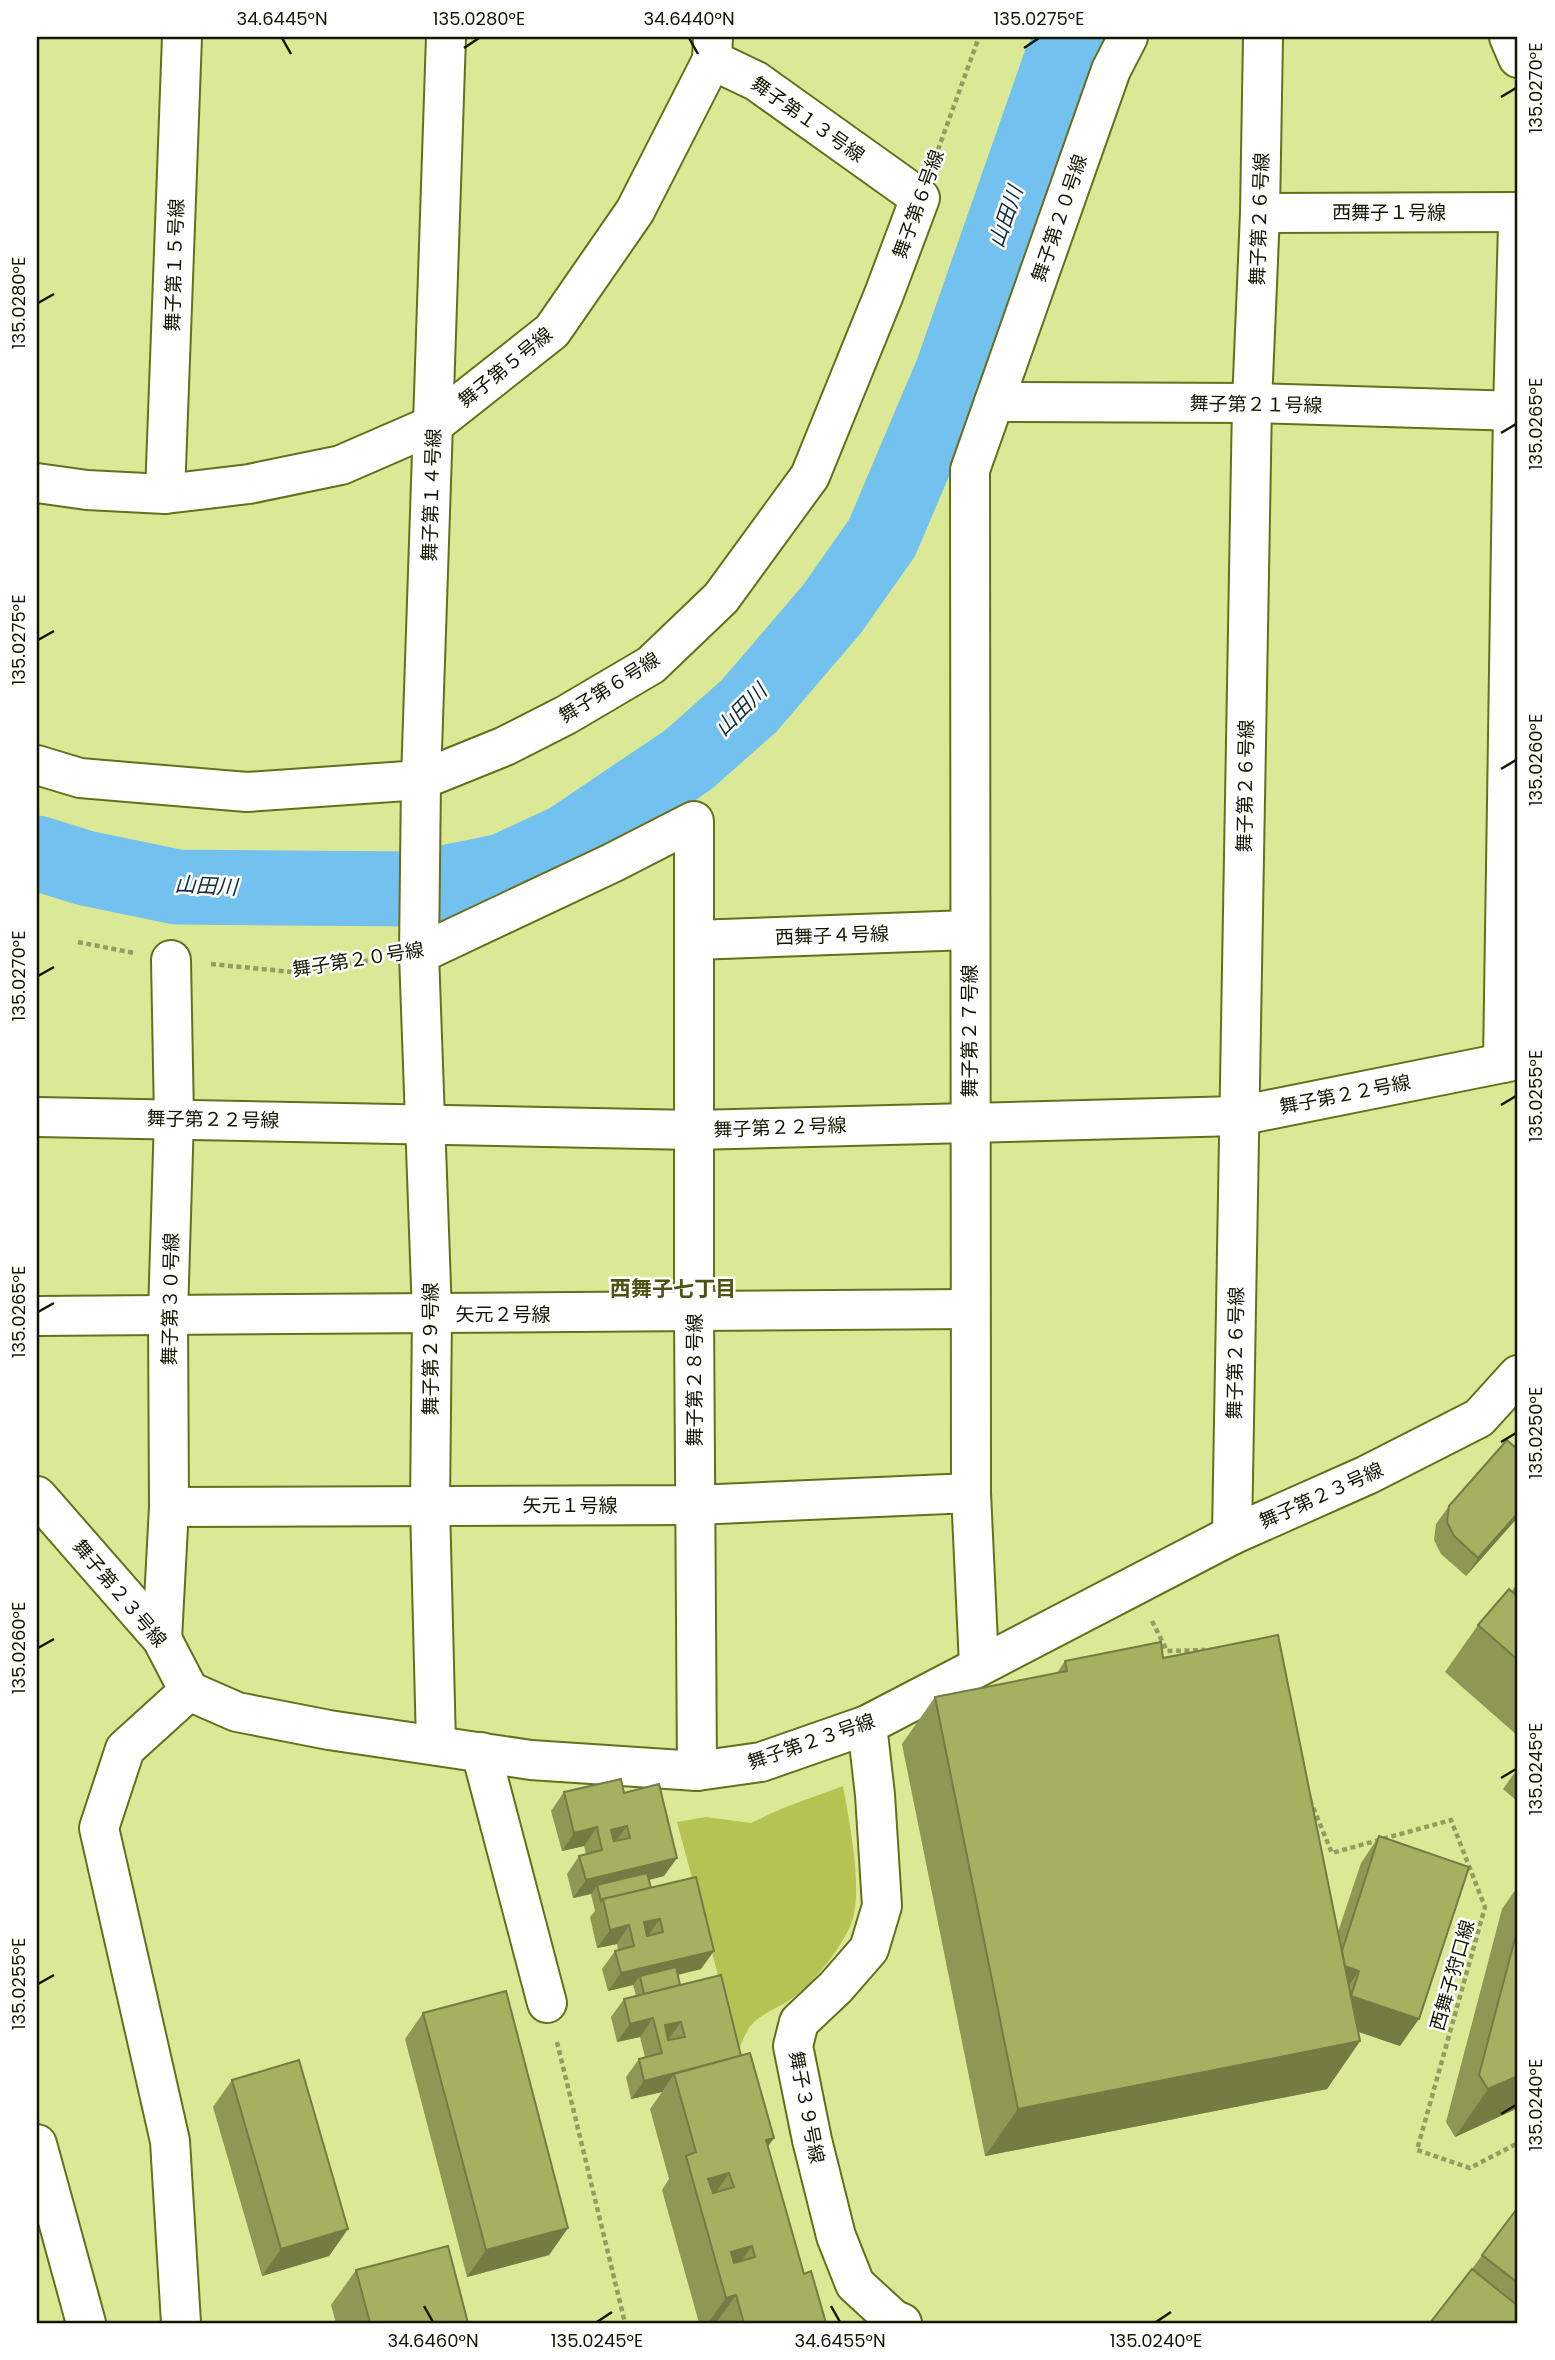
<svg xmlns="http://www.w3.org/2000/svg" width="1555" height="2360" font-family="Poppins,'Noto Sans JP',sans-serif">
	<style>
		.green { fill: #b5c353 }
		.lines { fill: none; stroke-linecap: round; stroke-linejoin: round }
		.river { stroke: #72c1ef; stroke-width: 75 }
		.minor-casing { stroke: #666f1b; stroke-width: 42 }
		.path { stroke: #939d60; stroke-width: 4.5; stroke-dasharray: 5 3.5; stroke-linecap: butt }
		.minor { stroke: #fff; stroke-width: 38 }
		.wall { fill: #8e9753 }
		.shaded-wall { fill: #747b43 }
		.building { fill: #a5b060; stroke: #747b43; stroke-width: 2; fill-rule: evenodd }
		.ticks { fill: none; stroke: #131600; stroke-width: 2.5 }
		.labels { text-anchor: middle; stroke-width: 5; stroke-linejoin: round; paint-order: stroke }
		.street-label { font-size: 19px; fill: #131600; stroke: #fff }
		.water-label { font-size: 21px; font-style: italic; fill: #152d3b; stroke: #fff }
		.neighbourhood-label { font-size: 21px; font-weight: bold; fill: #4c5313; stroke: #fff }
		.neatline { fill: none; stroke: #131600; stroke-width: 2.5 }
		.ticks-label { font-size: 18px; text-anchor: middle; fill: #131600 }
	</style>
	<rect width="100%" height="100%" fill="#dbe895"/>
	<!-- green -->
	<path class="green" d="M 843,1786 C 849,1820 864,1892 851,1924 C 842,1947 815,1981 795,1996 C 783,2006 766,2011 754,2022 C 747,2028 743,2041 738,2050 L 677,1822 L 706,1817 L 751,1823 L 783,1808 Z"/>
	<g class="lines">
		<!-- river -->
		<path class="river" d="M 37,853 L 85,868 L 177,887 L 414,889 L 503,871 L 568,841 L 688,760 L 749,706 L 832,609 L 882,538 L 952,373 L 1060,64 L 1077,37"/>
		<defs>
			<g id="minor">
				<path d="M 1509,37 L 1518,58"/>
				<path d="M 1260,213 L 1518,212"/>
				<path d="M 994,402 L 1252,403 L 1518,411"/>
				<path d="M 37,483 L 87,490 L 165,494 L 249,484 L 341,465 L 433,425 L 552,331 L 635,211 L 712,60"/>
				<path d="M 165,494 L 182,37"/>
				<path d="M 37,765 L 80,778 L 247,792 L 421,780 L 505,746 L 566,715 L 651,665 L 721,598 L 810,476 L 884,294 L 920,198 L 756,81 L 712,60 L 713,37"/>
				<path d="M 694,940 L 969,930"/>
				<path d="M 419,954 L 612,863 L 694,821 L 694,1313 L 697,1771"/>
				<path d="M 1503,1063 L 1513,411 L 1518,225"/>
				<path d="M 37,1117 L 694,1130 L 1238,1116 L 1518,1060"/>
				<path d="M 37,1316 L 970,1309"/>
				<path d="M 37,1496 L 162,1639 L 189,1691 L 237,1712 L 329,1730 L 531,1760 L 697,1771 L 761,1762 L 867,1725 L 1232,1535 L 1367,1475 L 1479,1418 L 1518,1375"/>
				<path d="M 169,1507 L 695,1505 L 971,1493"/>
				<path d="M 1232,1535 L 1252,403 L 1260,213 L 1263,37"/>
				<path d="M 162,1639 L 169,1507 L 168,1314 L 174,1118 L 171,960"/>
				<path d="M 979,1665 L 971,1493 L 970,470 L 1111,70 L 1128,37"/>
				<path d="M 867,1725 L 875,1795 L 882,1906 L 869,1949 L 836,1987 L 799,2022 L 793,2046 L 812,2140 L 836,2236 L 855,2284 L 893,2319 L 902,2323"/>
				<path d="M 436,1744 L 430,1505 L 432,1314 L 419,954 L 421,780 L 446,37"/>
				<path d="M 481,1752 L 547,2003"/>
				<path d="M 37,2144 L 86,2323"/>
				<path d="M 181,2323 L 170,2141 L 99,1828 L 125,1749 L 189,1691"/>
			</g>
		</defs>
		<!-- minor casing -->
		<use href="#minor" class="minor-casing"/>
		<!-- path -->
		<g class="path">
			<path d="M 935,158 L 979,37"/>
			<path d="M 78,942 L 134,953"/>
			<path d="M 211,964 L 292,972 L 380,959"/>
			<path d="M 1152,1621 L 1167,1651 L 1205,1650"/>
			<path d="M 1310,1800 L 1332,1853 L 1451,1820 L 1485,1907 L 1417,2150 L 1470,2168 L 1518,2143"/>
			<path d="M 557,2042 L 625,2323"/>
		</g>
		<!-- minor -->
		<use href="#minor" class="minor"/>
	</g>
	<!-- wall -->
	<g class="wall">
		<path d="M 1449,1506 L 1518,1517 L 1466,1576 L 1441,1554 L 1434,1540 L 1436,1524 Z"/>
		<path d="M 1518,1581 L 1518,1736 L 1445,1672 L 1478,1625 L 1512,1591 Z"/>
		<path d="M 1163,1658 L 1338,1932 L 1361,1863 L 1379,1836 L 1400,2046 L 1358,2031 L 1360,2041 L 1327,2089 L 985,2156 L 902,1744 L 935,1697 L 1057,1673 L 1065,1661 Z"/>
		<path d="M 1518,1768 L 1518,1802 L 1503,1789 Z"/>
		<path d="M 564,1792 L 624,1793 L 664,1876 L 649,1880 L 651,1888 L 701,1969 L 678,1975 L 680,1985 L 741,2056 L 774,2138 L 768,2146 L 804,2274 L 826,2323 L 699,2323 L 662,2190 L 669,2179 L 650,2109 L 662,2092 L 631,2099 L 626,2077 L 639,2059 L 645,2057 L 640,2037 L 617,2042 L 611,2017 L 624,1999 L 636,1996 L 633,1985 L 608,1991 L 602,1969 L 615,1951 L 618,1950 L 617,1944 L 597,1948 L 590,1917 L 595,1911 L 591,1894 L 573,1898 L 567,1874 L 579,1856 L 586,1854 L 584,1846 L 562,1851 L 551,1811 Z"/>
		<path d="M 1518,1886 L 1518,2108 L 1455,2137 L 1446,2122 L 1502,1909 Z"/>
		<path d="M 423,2013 L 568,2228 L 549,2255 L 467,2277 L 405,2039 Z"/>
		<path d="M 232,2080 L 348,2229 L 329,2256 L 262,2276 L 213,2107 Z"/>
		<path d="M 1518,2211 L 1518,2323 L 1472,2269 L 1482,2255 Z"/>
		<path d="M 356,2270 L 468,2323 L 336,2323 L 331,2305 Z"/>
	</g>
	<!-- shaded-wall -->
	<g class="shaded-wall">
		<path d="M 1518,1513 L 1518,1517 L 1466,1576 L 1478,1558 Z"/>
		<path d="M 627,1826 L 614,1844 L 611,1830 Z"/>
		<path d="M 597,1827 L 584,1846 L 562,1851 L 574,1833 Z"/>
		<path d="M 677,1858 L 664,1876 L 599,1892 L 597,1885 L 591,1894 L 573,1898 L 586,1880 Z"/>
		<path d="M 660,1919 L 647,1937 L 644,1922 Z"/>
		<path d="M 629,1925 L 617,1944 L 597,1948 L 610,1930 Z"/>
		<path d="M 714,1951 L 701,1969 L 642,1983 L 640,1976 L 633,1985 L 608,1991 L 621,1973 Z"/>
		<path d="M 1337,1963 L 1359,1971 L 1340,1998 Z"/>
		<path d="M 1351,1996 L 1419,2019 L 1400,2046 L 1332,2023 Z"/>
		<path d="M 653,2018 L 640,2037 L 617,2042 L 630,2024 Z"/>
		<path d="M 681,2022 L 668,2040 L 665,2025 Z"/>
		<path d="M 1360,2041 L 1327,2089 L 985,2156 L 1018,2109 Z"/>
		<path d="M 741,2057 L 674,2074 L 662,2092 L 631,2099 L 644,2081 Z"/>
		<path d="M 1518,2076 L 1518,2108 L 1455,2137 L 1488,2089 Z"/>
		<path d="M 774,2138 L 750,2172 L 766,2140 Z"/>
		<path d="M 729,2173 L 705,2208 L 708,2179 Z"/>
		<path d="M 568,2228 L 549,2255 L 467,2277 L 486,2250 Z"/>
		<path d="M 348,2229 L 329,2256 L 262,2276 L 281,2249 Z"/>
		<path d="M 752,2246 L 728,2280 L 731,2252 Z"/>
		<path d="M 736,2295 L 716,2323 L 708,2323 L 726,2298 Z"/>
	</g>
	<!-- building -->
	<g class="building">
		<path d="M 1507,1440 L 1518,1450 L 1518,1513 L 1478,1558 L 1454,1536 L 1447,1522 L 1449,1506 Z"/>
		<path d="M 1509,1589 L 1518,1597 L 1518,1660 L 1478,1625 Z"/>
		<path d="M 1278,1635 L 1360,2041 L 1018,2109 L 935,1697 L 1067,1671 L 1065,1661 L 1161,1642 L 1163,1658 Z"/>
		<path d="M 621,1779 L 624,1793 L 659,1784 L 677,1858 L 586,1880 L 579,1856 L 602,1850 L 597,1827 L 574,1833 L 564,1792 ZM 627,1826 L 630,1838 L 614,1841 L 611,1830 Z"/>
		<path d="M 1379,1836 L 1469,1867 L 1419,2019 L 1351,1996 L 1359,1971 L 1345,1966 L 1342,1951 Z"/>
		<path d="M 647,1873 L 651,1888 L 603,1899 L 601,1901 L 597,1885 Z"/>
		<path d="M 696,1877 L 714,1951 L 621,1973 L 615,1951 L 634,1946 L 629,1925 L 610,1930 L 603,1899 ZM 660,1919 L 663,1932 L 647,1936 L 644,1922 Z"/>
		<path d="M 1518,1927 L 1518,2076 L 1488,2089 L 1479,2075 Z"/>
		<path d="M 676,1967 L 680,1985 L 644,1994 L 640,1976 Z"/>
		<path d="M 721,1975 L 741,2056 L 644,2081 L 639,2059 L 662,2053 L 653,2018 L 630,2024 L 624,1999 ZM 681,2022 L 685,2037 L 668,2040 L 665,2025 Z"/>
		<path d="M 506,1991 L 568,2228 L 486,2250 L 423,2013 Z"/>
		<path d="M 750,2053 L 774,2138 L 766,2140 L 804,2274 L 811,2271 L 826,2323 L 744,2323 L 736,2295 L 726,2298 L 686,2156 L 696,2152 L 674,2074 ZM 729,2173 L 734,2187 L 713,2193 L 708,2179 ZM 752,2246 L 755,2257 L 734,2263 L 731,2252 Z"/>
		<path d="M 299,2060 L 348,2229 L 281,2249 L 232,2080 Z"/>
		<path d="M 1516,2210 L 1518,2211 L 1518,2283 L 1482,2255 Z"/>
		<path d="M 448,2246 L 468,2323 L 370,2323 L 356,2270 Z"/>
		<path d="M 1472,2269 L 1518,2306 L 1518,2323 L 1430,2323 Z"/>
	</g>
	<!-- ticks -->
	<path class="ticks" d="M 282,38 L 291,54M 689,38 L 698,54M 464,48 L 479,38M 1024,48 L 1039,38M 1501,97 L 1516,88M 38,303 L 54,294M 1501,433 L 1516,424M 38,640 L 54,631M 1501,769 L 1516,760M 38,976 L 54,967M 1501,1105 L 1516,1096M 38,1312 L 54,1303M 1501,1442 L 1516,1433M 38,1648 L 54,1639M 1501,1778 L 1516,1769M 38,1984 L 54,1975M 1501,2114 L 1516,2105M 424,2306 L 433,2322M 831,2306 L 840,2322M 597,2322 L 612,2312M 1156,2322 L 1171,2312"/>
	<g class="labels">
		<!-- street labels -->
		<g class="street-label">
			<text transform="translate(808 119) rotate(35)" y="7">舞子第１３号線</text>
			<text transform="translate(918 204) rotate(-70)" y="7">舞子第６号線</text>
			<text x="1389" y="219">西舞子１号線</text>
			<text transform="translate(1059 218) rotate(-71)" y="7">舞子第２０号線</text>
			<text transform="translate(1259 219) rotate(-88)" y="7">舞子第２６号線</text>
			<text transform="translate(174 265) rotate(-88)" y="7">舞子第１５号線</text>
			<text transform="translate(505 367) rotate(-39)" y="7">舞子第５号線</text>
			<text transform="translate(1256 404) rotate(1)" y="7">舞子第２１号線</text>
			<text transform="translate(431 495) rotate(-88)" y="7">舞子第１４号線</text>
			<text transform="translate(609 687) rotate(-32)" y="7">舞子第６号線</text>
			<text transform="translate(1245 786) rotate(-89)" y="7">舞子第２６号線</text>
			<text transform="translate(832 935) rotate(-2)" y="7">西舞子４号線</text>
			<text transform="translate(358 959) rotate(-9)" y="7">舞子第２０号線</text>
			<text transform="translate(969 1031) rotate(-90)" y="7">舞子第２７号線</text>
			<text transform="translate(1345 1094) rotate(-11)" y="7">舞子第２２号線</text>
			<text transform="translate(213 1119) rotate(1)" y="7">舞子第２２号線</text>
			<text transform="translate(780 1127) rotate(-2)" y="7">舞子第２２号線</text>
			<text transform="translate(170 1299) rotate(-89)" y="7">舞子第３０号線</text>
			<text x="503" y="1321">矢元２号線</text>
			<text transform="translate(430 1349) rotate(-90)" y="7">舞子第２９号線</text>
			<text transform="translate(1235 1353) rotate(-89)" y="7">舞子第２６号線</text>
			<text transform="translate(694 1380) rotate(-90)" y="7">舞子第２８号線</text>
			<text transform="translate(1321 1495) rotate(-24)" y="7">舞子第２３号線</text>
			<text x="570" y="1512">矢元１号線</text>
			<text transform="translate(120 1593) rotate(50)" y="7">舞子第２３号線</text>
			<text transform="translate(811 1741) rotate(-19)" y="7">舞子第２３号線</text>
			<text transform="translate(1452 1975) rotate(-74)" y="7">西舞子狩口線</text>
			<text transform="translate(807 2107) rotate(79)" y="7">舞子３９号線</text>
		</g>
		<!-- water labels -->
		<g class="water-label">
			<text transform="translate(1006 217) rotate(-71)" y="7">山田川</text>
			<text transform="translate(741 710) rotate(-45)" y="7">山田川</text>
			<text transform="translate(206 886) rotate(3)" y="7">山田川</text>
		</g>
		<!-- neighbourhood labels -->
		<g class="neighbourhood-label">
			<text x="673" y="1296">西舞子七丁目</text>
		</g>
	</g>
	<!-- border -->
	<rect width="1555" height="2360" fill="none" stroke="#ffffff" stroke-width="77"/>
	<rect x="38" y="38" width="1478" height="2284" class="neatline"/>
	<g class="ticks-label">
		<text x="282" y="25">34.6445°N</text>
		<text x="479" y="25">135.0280°E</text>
		<text x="689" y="25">34.6440°N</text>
		<text x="1039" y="25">135.0275°E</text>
		<text transform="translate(1536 88) rotate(-90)" y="6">135.0270°E</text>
		<text transform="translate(19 303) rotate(-90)" y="6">135.0280°E</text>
		<text transform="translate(1536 424) rotate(-90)" y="6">135.0265°E</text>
		<text transform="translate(19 640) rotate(-90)" y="6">135.0275°E</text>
		<text transform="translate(1536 760) rotate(-90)" y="6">135.0260°E</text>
		<text transform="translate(19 976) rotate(-90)" y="6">135.0270°E</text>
		<text transform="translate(1536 1096) rotate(-90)" y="6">135.0255°E</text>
		<text transform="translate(19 1312) rotate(-90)" y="6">135.0265°E</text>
		<text transform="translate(1536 1433) rotate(-90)" y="6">135.0250°E</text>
		<text transform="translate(19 1648) rotate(-90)" y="6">135.0260°E</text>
		<text transform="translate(1536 1769) rotate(-90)" y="6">135.0245°E</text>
		<text transform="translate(19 1984) rotate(-90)" y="6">135.0255°E</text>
		<text transform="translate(1536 2105) rotate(-90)" y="6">135.0240°E</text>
		<text x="433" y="2347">34.6460°N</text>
		<text x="597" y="2347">135.0245°E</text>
		<text x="840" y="2347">34.6455°N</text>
		<text x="1156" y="2347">135.0240°E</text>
	</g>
</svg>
